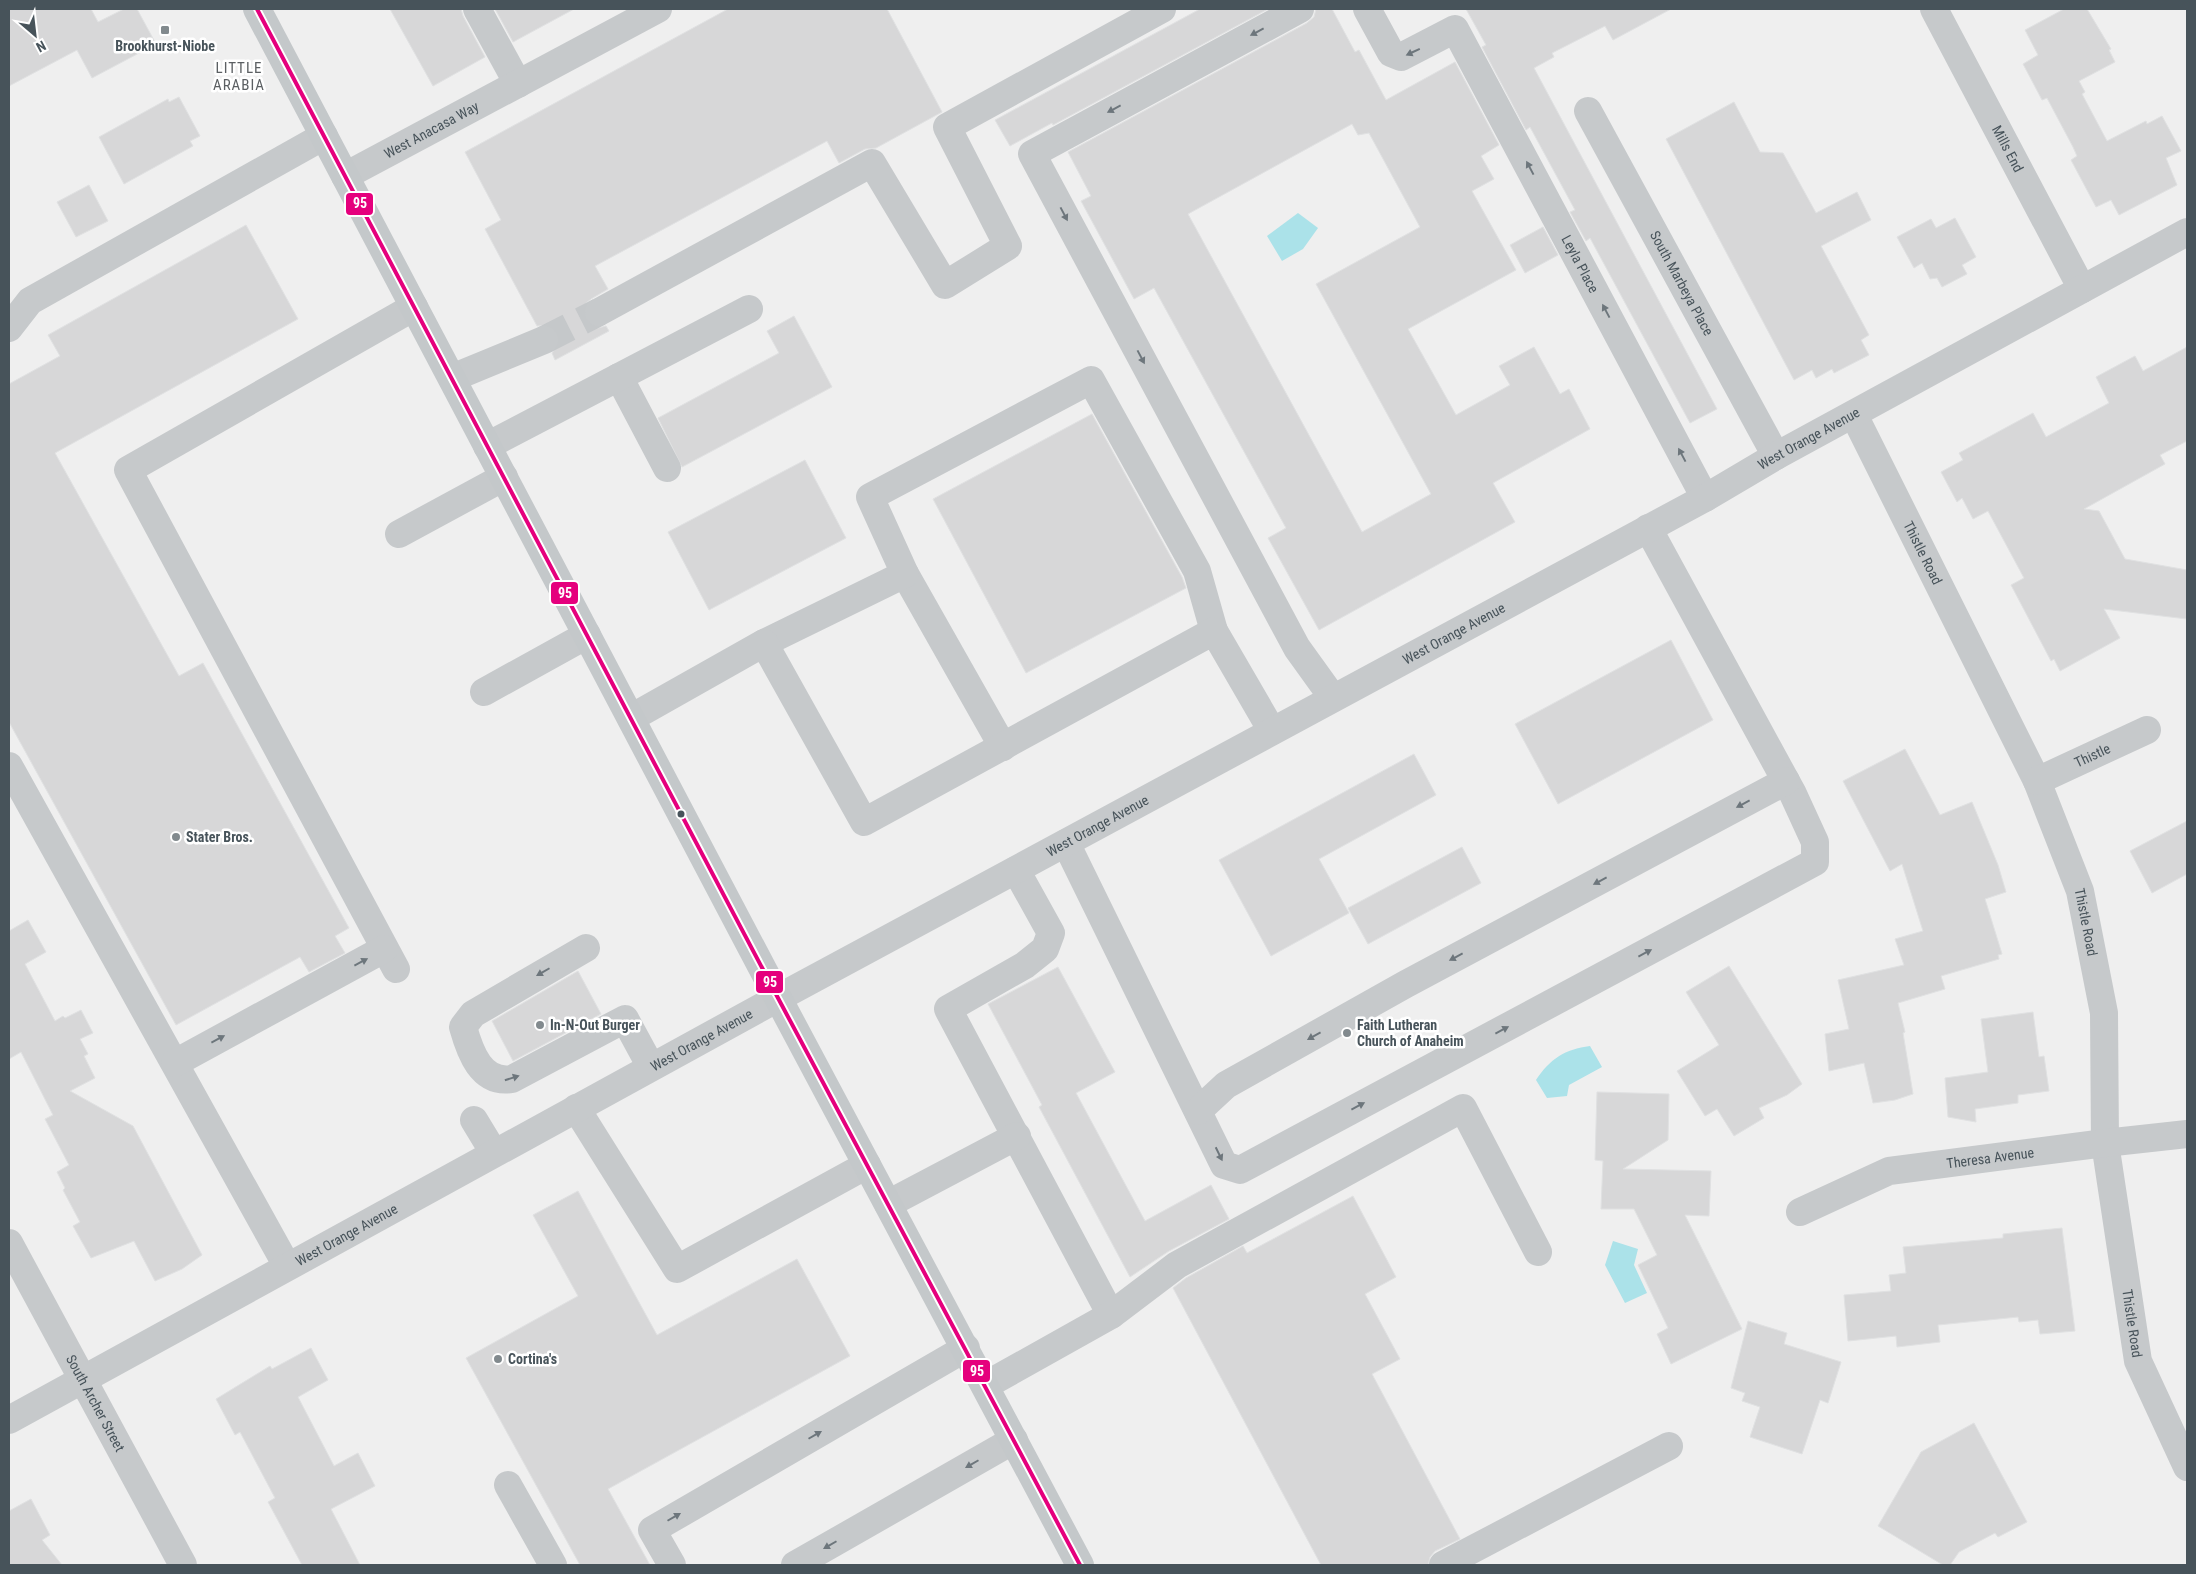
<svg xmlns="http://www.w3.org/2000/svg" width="2196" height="1574" font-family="'Roboto Condensed',sans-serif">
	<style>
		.water { fill: #abe2e9 }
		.building { fill: #d7d7d8; stroke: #e0e1e2; fill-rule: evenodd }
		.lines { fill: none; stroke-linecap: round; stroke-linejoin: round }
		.minor-tunnel { stroke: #c5c8ca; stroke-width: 28; stroke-dasharray: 28 14; stroke-linecap: butt }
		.minor { stroke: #c6c9cb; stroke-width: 28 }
		.major { stroke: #c4c8ca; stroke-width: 28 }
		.bus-1-casing { stroke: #fff; stroke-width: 8 }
		.bus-1 { stroke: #e5007d; stroke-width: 4 }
		.oneway { fill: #6d767c }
		.poi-dot { fill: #828a8e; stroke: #fff; stroke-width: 2 }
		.bus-dot { fill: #47535a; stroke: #fff; stroke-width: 2 }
		.labels { text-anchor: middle; stroke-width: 5; stroke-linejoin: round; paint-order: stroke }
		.poi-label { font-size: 14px; font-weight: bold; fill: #47535a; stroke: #fff; text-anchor: start }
		.street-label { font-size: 14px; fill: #47535a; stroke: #fff }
		.neighbourhood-label { font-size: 15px; letter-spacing: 1px; fill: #5b5f62; stroke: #fff }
		.line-badge { stroke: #fff; stroke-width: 2 }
		.badge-label { font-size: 14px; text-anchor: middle; font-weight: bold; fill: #fff }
	</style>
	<rect width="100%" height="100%" fill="#efefef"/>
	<!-- water -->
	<g class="water">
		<path d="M 1298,213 L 1318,228 L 1303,249 L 1282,261 L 1267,236 Z"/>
		<path d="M 1590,1046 L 1602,1067 L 1569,1085 L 1567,1096 L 1547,1098 L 1536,1080 C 1550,1059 1565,1049 1590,1046 Z"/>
		<path d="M 1613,1241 L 1638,1249 L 1634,1265 L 1647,1293 L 1625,1303 L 1605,1265 Z"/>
	</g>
	<!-- building -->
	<g class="building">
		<path d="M 9,9 L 91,9 L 98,22 L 124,9 L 137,9 L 156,44 L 92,78 L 77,50 L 9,86 Z"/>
		<path d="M 390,9 L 461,9 L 463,16 L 485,57 L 433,86 Z"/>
		<path d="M 495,9 L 574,9 L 513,42 Z"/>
		<path d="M 728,9 L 887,9 L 942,112 L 876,148 L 865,149 L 839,163 L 827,141 L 595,266 L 608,289 L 591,299 L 585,304 L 583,312 L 586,320 L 590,325 L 598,328 L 606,326 L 609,331 L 555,360 L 552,353 L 559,343 L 558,334 L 553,327 L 547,325 L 537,326 L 485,229 L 501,220 L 465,152 Z"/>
		<path d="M 1200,9 L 1268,9 L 1053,125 L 1052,123 L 1010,146 L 995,120 Z"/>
		<path d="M 1316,9 L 1332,9 L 1355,52 L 1359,50 L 1386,100 L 1455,62 L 1499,145 L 1481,156 L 1494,179 L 1472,191 L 1516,270 L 1408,329 L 1456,415 L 1510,385 L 1499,366 L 1534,347 L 1560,394 L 1569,389 L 1590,429 L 1493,483 L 1515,522 L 1319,630 L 1268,538 L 1286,528 L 1154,288 L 1134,299 L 1081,201 L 1091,196 L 1068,152 L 1307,23 L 1314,17 ZM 1352,124 L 1358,135 L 1369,133 L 1420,227 L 1316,284 L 1431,494 L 1362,532 L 1188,214 Z"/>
		<path d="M 1466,9 L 1671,9 L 1613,40 L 1605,26 L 1552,53 L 1554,57 L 1534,68 L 1717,409 L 1690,423 L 1590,238 L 1586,241 L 1570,212 L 1575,210 L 1530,127 L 1526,130 L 1482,47 L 1486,45 Z"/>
		<path d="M 2064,9 L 2087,9 L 2111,49 L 2109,50 L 2115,62 L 2079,81 L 2085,92 L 2082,94 L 2107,141 L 2146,121 L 2147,124 L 2162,116 L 2181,151 L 2166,158 L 2177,185 L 2119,215 L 2111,200 L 2096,207 L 2071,160 L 2077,156 L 2073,147 L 2047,98 L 2042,100 L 2023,64 L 2038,55 L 2025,30 Z"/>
		<path d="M 179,97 L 200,136 L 190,141 L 193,146 L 124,184 L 99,137 L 168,99 L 169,102 Z"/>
		<path d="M 1734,102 L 1760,152 L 1783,153 L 1816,213 L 1857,192 L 1871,220 L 1821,246 L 1869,335 L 1861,340 L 1869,355 L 1834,373 L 1832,369 L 1816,378 L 1812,370 L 1794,380 L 1666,139 Z"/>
		<path d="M 89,185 L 108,221 L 76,237 L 57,202 Z"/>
		<path d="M 1955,218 L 1976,257 L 1962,265 L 1967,274 L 1942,287 L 1937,278 L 1930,279 L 1922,263 L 1914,268 L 1897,237 L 1931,219 L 1936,228 Z"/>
		<path d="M 246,225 L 298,319 L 55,453 L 179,676 L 203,663 L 349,928 L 335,936 L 345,953 L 309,972 L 300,957 L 176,1025 L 9,722 L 9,384 L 60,356 L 48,335 Z"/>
		<path d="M 1543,227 L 1558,255 L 1525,273 L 1510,245 Z"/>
		<path d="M 794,316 L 832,387 L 682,467 L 658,418 L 779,353 L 767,331 Z"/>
		<path d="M 2187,347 L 2187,441 L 2160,455 L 2165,464 L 2084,509 L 2099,511 L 2125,559 L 2187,570 L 2187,619 L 2104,609 L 2120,638 L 2060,671 L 2054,659 L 2051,661 L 2011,585 L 2024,578 L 1988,511 L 1973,519 L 1962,498 L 1957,502 L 1941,472 L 1963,460 L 1959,453 L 2033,413 L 2046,437 L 2109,403 L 2096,377 L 2135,356 L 2143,371 Z"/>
		<path d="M 1092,414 L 1182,577 L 1186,588 L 1026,673 L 933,499 Z"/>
		<path d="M 805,460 L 846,538 L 709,610 L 668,532 Z"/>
		<path d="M 1671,640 L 1713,720 L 1558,804 L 1515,724 Z"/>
		<path d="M 1905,749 L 1940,815 L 1972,802 L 1998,865 L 2006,892 L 1985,899 L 2002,954 L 1998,955 L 1999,959 L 1941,976 L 1945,989 L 1898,1003 L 1905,1032 L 1903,1033 L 1913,1094 L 1895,1100 L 1873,1103 L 1864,1063 L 1829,1071 L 1825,1034 L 1849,1029 L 1838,980 L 1904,965 L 1895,939 L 1923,931 L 1902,864 L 1890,871 L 1843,781 Z"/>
		<path d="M 1414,754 L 1436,795 L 1319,859 L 1349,913 L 1271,956 L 1219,860 Z"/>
		<path d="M 2187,821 L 2187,874 L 2152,893 L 2130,851 Z"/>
		<path d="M 1462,847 L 1481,883 L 1368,944 L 1348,908 Z"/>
		<path d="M 28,920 L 46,952 L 25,964 L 55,1021 L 63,1016 L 65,1018 L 81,1010 L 93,1033 L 80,1039 L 88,1054 L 84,1056 L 95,1078 L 70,1091 L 133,1126 L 202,1255 L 182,1269 L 155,1281 L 134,1241 L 91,1258 L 73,1226 L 80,1222 L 63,1190 L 65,1188 L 57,1172 L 69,1165 L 45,1119 L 53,1115 L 21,1052 L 9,1059 L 9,931 Z"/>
		<path d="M 1729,966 L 1802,1084 L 1787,1095 L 1759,1108 L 1764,1118 L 1734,1136 L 1717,1109 L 1705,1116 L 1677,1071 L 1719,1045 L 1686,992 Z"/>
		<path d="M 1058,967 L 1115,1072 L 1076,1093 L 1145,1221 L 1211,1185 L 1229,1219 L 1169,1251 L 1130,1277 L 1039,1107 L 1042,1105 L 988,1004 Z"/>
		<path d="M 578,971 L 601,1014 L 513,1061 L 492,1021 Z"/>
		<path d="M 2033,1012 L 2039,1057 L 2044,1056 L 2049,1091 L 2018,1095 L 2018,1103 L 1975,1109 L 1976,1122 L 1948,1117 L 1945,1078 L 1988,1072 L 1981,1019 Z"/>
		<path d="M 1597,1092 L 1669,1094 L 1668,1140 L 1623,1169 L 1711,1171 L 1709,1216 L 1685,1215 L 1742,1329 L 1671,1364 L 1657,1334 L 1668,1328 L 1638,1265 L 1657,1255 L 1634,1209 L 1601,1209 L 1603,1161 L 1595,1160 Z"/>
		<path d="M 578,1191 L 657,1335 L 797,1259 L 850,1356 L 608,1489 L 650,1565 L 580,1565 L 466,1358 L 578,1296 L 533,1215 Z"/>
		<path d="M 1353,1196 L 1396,1277 L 1365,1294 L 1400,1359 L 1372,1374 L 1460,1539 L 1435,1551 L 1430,1557 L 1428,1565 L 1321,1565 L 1173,1288 L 1186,1278 L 1243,1246 L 1247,1253 Z"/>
		<path d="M 2062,1228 L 2075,1331 L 2040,1334 L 2038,1320 L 2019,1322 L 2018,1317 L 1938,1325 L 1940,1342 L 1897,1347 L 1896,1336 L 1848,1341 L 1844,1295 L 1891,1291 L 1889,1275 L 1906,1273 L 1903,1247 L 2003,1238 L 2003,1234 Z"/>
		<path d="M 1748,1321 L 1787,1333 L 1784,1344 L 1841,1362 L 1828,1403 L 1820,1400 L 1802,1454 L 1750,1437 L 1760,1407 L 1742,1401 L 1745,1393 L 1731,1388 Z"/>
		<path d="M 311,1348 L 328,1380 L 298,1397 L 334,1466 L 358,1453 L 375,1486 L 331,1509 L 360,1565 L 302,1565 L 268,1502 L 275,1498 L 240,1432 L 235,1435 L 216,1399 L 270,1366 L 272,1369 Z"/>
		<path d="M 1974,1423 L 2027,1522 L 1998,1537 L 1995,1533 L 1959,1552 L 1950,1565 L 1943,1565 L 1878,1526 L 1921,1452 Z"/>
		<path d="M 31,1499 L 50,1535 L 42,1540 L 62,1565 L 9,1565 L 9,1511 Z"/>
	</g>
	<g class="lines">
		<!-- minor-tunnel -->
		<path class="minor-tunnel" d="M 544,340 L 599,312"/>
		<!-- minor -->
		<g class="minor">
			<path d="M 477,9 L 518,84"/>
			<path d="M 1300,9 L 1032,154 L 1297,648 L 1333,698"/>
			<path id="s1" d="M 1367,9 L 1391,53 L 1401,57 L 1455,29 L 1705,498"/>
			<path id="s2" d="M 1934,9 L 2082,289"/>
			<path id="s3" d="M 1588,111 L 1776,456"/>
			<path id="s4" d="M 345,176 L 658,9"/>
			<path d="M 599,312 L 872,163 L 945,285 L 1008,246 L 947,127 L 1162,9"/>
			<path d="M 9,328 L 30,301 L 324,136"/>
			<path d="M 619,377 L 667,468"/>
			<path d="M 452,378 L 544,340"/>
			<path id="s5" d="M 1854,415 L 2037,781 L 2080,891 L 2104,1013 L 2105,1143 L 2138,1361 L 2187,1467"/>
			<path d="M 487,446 L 749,309"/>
			<path d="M 399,534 L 504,477"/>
			<path d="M 905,574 L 1003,747"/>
			<path d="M 764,643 L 905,574 L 870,497 L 1091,380 L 1197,571 L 1214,631"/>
			<path d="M 484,692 L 587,635"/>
			<path d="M 631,718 L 764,643 L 864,822 L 1214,631 L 1272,731"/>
			<path d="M 9,766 L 287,1266"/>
			<path id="s6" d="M 2037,781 L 2147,730"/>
			<path d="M 1066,843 L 1224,1165 L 1240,1170 L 1815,862 L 1815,842 L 1793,794 L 1648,528"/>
			<path d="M 1016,870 L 1051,933 L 1045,949 L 1025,965 L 948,1009 L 1111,1315"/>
			<path d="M 586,948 L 473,1014 L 463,1027 C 470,1052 481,1084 512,1079 L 625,1019 L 651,1067"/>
			<path d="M 396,969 L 128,470 L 414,307"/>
			<path d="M 175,1063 L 384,949"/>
			<path d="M 576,1108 L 677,1269 L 867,1165"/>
			<path d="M 1198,1111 L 1226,1085 L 1406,984 L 1786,781"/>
			<path d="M 474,1120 L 494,1153"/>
			<path d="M 888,1204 L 1017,1136"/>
			<path id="s7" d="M 1800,1212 L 1889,1171 L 2105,1143 L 2187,1134"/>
			<path id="s8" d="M 9,1243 L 183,1565"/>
			<path d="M 986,1385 L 1111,1315 L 1177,1265 L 1463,1108 L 1538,1252"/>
			<path id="s9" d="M 9,1420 L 778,998 L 1705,498 L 1776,456 L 2187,232"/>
			<path d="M 508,1485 L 553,1565"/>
			<path d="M 672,1565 L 652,1530 L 966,1348"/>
			<path d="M 795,1565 L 1014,1440"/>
			<path d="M 1443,1565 L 1669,1446"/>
		</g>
		<!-- major -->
		<path class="major" d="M 257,9 L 778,998 L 1080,1565"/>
		<defs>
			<path id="bus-1" d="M 257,9 L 778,998 L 1080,1565"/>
		</defs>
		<!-- bus-1 casing -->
		<use href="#bus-1" class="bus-1-casing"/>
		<!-- bus-1 -->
		<use href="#bus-1" class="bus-1"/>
	</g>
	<!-- one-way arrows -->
	<defs><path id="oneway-solid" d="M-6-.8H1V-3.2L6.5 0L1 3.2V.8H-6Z" transform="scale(1.25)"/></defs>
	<g class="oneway">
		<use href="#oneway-solid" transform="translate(1257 32) rotate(152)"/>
		<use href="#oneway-solid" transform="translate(1413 52) rotate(155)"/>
		<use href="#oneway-solid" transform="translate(1114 109) rotate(152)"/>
		<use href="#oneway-solid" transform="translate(1530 168) rotate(-118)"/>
		<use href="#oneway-solid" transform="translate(1064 214) rotate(62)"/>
		<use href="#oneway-solid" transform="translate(1606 311) rotate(-118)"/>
		<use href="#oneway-solid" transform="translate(1141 357) rotate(62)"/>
		<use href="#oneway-solid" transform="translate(1682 455) rotate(-118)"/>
		<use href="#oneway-solid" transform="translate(1743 804) rotate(152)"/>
		<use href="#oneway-solid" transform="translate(1600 881) rotate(152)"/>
		<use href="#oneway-solid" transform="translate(1645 953) rotate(-28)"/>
		<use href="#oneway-solid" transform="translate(1456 957) rotate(152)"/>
		<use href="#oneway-solid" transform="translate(361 962) rotate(-28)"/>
		<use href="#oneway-solid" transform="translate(543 972) rotate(150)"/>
		<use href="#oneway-solid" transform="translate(1502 1030) rotate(-28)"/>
		<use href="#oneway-solid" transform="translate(1314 1036) rotate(151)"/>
		<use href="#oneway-solid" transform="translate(218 1039) rotate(-28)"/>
		<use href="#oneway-solid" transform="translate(512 1078) rotate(-18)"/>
		<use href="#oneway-solid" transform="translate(1358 1106) rotate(-28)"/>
		<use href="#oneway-solid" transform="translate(1219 1154) rotate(64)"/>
		<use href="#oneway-solid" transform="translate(815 1435) rotate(-30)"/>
		<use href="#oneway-solid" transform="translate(972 1464) rotate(150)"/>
		<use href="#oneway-solid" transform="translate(674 1517) rotate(-30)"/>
		<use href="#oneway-solid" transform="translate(830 1545) rotate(150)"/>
	</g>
	<!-- markers -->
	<g class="poi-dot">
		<rect x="160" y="25" width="10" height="10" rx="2.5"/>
		<circle cx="176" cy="837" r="5"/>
		<circle cx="540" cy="1025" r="5"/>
		<circle cx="1347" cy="1033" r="5"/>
		<circle cx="498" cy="1359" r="5"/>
	</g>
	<circle class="bus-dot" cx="681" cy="814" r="4.5"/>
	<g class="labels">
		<!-- poi labels -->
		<g class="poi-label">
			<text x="165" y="51" text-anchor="middle">Brookhurst-Niobe</text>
			<text x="186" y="842">Stater Bros.</text>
			<text x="550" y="1030">In-N-Out Burger</text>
			<text x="1357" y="1030">Faith Lutheran<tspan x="1357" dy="16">Church of Anaheim</tspan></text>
			<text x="508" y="1364">Cortina's</text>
		</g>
		<!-- street labels -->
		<g class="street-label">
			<text dy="5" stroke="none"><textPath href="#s4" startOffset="98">West Anacasa Way</textPath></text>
			<text dy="5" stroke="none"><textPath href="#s2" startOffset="158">Mills End</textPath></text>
			<text dy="5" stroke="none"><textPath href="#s1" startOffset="388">Leyla Place</textPath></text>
			<text dy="5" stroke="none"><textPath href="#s3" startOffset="196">South Marbeya Place</textPath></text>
			<text dy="5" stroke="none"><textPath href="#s9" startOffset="2050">West Orange Avenue</textPath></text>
			<text dy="5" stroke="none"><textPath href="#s5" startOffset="154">Thistle Road</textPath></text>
			<text dy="5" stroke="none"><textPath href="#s9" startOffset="1645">West Orange Avenue</textPath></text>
			<text dy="5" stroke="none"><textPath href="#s6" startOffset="61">Thistle</textPath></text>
			<text dy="5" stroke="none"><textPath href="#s9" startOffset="1240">West Orange Avenue</textPath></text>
			<text dy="5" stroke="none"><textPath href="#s5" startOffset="559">Thistle Road</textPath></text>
			<text dy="5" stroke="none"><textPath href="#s9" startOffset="790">West Orange Avenue</textPath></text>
			<text dy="5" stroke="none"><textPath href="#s7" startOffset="200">Theresa Avenue</textPath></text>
			<text dy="5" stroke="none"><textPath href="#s9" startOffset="385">West Orange Avenue</textPath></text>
			<text dy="5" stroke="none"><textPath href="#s5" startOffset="964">Thistle Road</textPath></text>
			<text dy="5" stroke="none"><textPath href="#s8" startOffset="182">South Archer Street</textPath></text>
		</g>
		<!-- neighbourhood labels -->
		<g class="neighbourhood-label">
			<text x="239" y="73">LITTLE<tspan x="239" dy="17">ARABIA</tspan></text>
		</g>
	</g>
	<g class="line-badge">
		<rect x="345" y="192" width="29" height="24" rx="5" fill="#e5007d"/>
		<rect x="550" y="581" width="29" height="24" rx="5" fill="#e5007d"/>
		<rect x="755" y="970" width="29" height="24" rx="5" fill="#e5007d"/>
		<rect x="962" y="1359" width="29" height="24" rx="5" fill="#e5007d"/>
	</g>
	<g class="badge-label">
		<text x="360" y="208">95</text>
		<text x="565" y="598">95</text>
		<text x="770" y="987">95</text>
		<text x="977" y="1376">95</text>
	</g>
	<!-- border -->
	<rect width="2196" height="1574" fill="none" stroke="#47535a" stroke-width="20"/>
	<!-- north arrow -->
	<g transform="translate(35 35) rotate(152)" stroke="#ffffff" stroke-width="4" paint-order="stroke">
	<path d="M0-4L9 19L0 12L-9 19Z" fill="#47535a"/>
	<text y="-8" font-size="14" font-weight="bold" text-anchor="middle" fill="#47535a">N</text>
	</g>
</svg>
